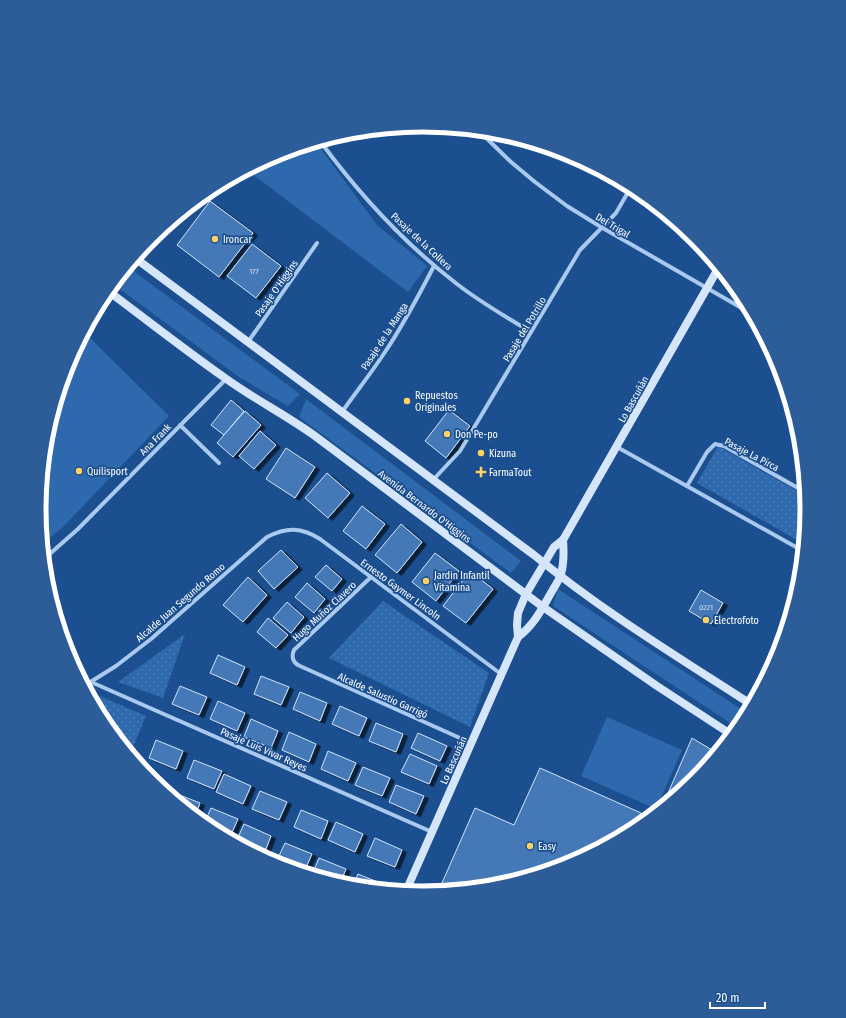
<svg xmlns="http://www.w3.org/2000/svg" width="846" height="1018" font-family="'Fira Sans Condensed',sans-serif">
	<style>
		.grass { fill: #2e69ad }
		.park { fill: url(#park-dots) }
		.building { fill: #4478b7; stroke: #cfe3fa; filter: url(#shadow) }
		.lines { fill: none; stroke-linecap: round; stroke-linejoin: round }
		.street { stroke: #a9c9ee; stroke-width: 4 }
		.secondary { stroke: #d6e6fa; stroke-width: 8 }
		.poi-dot { fill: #ffd166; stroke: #1b4f8f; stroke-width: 1.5 }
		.labels { text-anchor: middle; stroke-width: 3.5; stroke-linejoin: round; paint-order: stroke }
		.number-label { font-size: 8px; fill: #d0dded }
		.street-label { font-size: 10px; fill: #fff; stroke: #1b4f8f }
		.poi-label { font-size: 10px; fill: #fff; stroke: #1b4f8f; text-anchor: start }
		.rim { fill: none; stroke: #fff; stroke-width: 5 }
	</style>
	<defs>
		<pattern id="park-dots" width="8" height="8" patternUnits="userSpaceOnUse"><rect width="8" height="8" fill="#2e69ad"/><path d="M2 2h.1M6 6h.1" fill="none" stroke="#4d80b9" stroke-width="1.8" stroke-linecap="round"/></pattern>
		<filter id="shadow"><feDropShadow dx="4.5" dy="2.5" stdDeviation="0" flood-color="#0009"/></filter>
	</defs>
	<rect width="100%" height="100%" fill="#1b4f8f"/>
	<!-- grass -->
	<g class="grass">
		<path d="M 316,142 L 377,225 L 427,266 L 408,292 L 247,170 L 276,154 Z"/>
		<path d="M 128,267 L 300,394 L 288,406 L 239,377 L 113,284 Z"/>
		<path d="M 84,332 L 169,416 L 63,527 L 42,544 L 39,509 L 46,434 L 68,362 Z"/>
		<path d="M 306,399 L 521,561 L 511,573 L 299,417 Z"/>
		<path d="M 558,589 L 747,713 L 742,723 L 738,728 L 553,606 Z"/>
		<path d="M 607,717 L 682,750 L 656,809 L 581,776 Z"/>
	</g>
	<!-- park -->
	<g class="park">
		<path d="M 718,446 L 806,496 L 807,509 L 804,544 L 697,483 Z"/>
		<path d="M 383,601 L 489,673 L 470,727 L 329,658 Z"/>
		<path d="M 185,634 L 163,698 L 118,682 Z"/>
		<path d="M 100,696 L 146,716 L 130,754 L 104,722 L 93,701 Z"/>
	</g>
	<!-- building -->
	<g class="building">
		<path d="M 210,201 L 253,233 L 219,277 L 177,245 Z"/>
		<path d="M 252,244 L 281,266 L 256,298 L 227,276 Z"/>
		<path d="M 231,400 L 244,411 L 224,435 L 211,425 Z"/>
		<path d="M 449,410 L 470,426 L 446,458 L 425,441 Z"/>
		<path d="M 245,411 L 261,425 L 233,457 L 217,443 Z"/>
		<path d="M 260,431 L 276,445 L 254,469 L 239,456 Z"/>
		<path d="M 286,448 L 315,467 L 295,498 L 266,479 Z"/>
		<path d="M 327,473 L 350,493 L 328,518 L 305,498 Z"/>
		<path d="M 362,506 L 385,524 L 366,549 L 343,531 Z"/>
		<path d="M 401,524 L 422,542 L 397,573 L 375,555 Z"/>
		<path d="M 281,550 L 298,567 L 274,589 L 258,571 Z"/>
		<path d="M 435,553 L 459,571 L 436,601 L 412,582 Z"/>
		<path d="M 326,565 L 342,579 L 332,591 L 315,577 Z"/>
		<path d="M 470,571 L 493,589 L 466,623 L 443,606 Z"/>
		<path d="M 248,577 L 267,595 L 243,622 L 223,605 Z"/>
		<path d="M 307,583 L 325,599 L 314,613 L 295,597 Z"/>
		<path d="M 701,590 L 723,603 L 711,624 L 689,611 Z"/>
		<path d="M 287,602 L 304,617 L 291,633 L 273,618 Z"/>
		<path d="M 268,618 L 288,635 L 276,648 L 257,632 Z"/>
		<path d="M 218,655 L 245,667 L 237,685 L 210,673 Z"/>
		<path d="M 261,676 L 289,687 L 281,705 L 254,694 Z"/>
		<path d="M 180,686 L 207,697 L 199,715 L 172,704 Z"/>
		<path d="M 300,692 L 327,703 L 320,721 L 293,709 Z"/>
		<path d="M 218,701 L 245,713 L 237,731 L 210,719 Z"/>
		<path d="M 340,706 L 367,718 L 359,736 L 332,724 Z"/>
		<path d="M 251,719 L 278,731 L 271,748 L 244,737 Z"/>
		<path d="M 376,723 L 403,734 L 396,752 L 369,741 Z"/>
		<path d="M 289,732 L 316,744 L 309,762 L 282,750 Z"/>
		<path d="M 418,733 L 447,746 L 440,761 L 411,748 Z"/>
		<path d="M 692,738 L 717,753 L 694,781 L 662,807 Z"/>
		<path d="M 156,740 L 183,751 L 176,769 L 149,758 Z"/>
		<path d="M 328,751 L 356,763 L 348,781 L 321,769 Z"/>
		<path d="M 410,754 L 437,766 L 429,784 L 401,772 Z"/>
		<path d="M 194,760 L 222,771 L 214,789 L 187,778 Z"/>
		<path d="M 363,767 L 390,778 L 382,796 L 355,785 Z"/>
		<path d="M 540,768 L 641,813 L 639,817 L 646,820 L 636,828 L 570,864 L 498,886 L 438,892 L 475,808 L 514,825 Z"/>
		<path d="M 224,774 L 251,786 L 243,804 L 216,792 Z"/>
		<path d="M 151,780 L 166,786 L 164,791 Z"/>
		<path d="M 396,785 L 424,796 L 416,814 L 389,802 Z"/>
		<path d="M 260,791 L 287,802 L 279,820 L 252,809 Z"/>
		<path d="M 172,792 L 200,803 L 195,816 L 171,796 Z"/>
		<path d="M 211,808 L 238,819 L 230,837 L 211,829 L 204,824 Z"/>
		<path d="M 301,810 L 328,821 L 321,839 L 294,827 Z"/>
		<path d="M 336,822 L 363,834 L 355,852 L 328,840 Z"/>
		<path d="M 244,824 L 271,836 L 264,854 L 236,842 Z"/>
		<path d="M 375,838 L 402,850 L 395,867 L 367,856 Z"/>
		<path d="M 285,843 L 312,854 L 304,872 L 277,860 Z"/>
		<path d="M 319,858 L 346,869 L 340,883 L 312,875 Z"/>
		<path d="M 358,874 L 385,885 L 384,889 L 353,886 Z"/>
	</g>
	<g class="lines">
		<!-- street -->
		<g class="street">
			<path d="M 479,131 L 511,162 L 535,182 L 567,206 L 601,227 L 752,314"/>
			<path d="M 320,141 C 359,194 405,244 457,284 C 480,302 506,317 531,332"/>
			<path d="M 248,342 L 317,243"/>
			<path d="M 342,412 C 356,392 372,372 385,352 C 404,324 419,295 434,266"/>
			<path d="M 180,425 L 219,463"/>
			<path d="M 617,447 L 803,551"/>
			<path d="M 433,480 L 460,451 L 580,250 L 616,213 L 631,187"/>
			<path d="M 687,486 L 707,452 L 715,444 L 724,446 L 805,492"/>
			<path d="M 44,559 L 78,529 L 226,379"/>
			<path d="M 371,577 L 294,650 C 291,657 293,663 300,666 L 471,743"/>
			<path d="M 91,682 L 432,832"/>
			<path d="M 84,686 L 116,666 L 151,639 L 267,537 C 287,527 301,527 320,539 L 501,674"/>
		</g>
		<!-- secondary -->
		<g class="secondary">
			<path d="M 135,258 L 534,555 C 602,611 678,657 752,705"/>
			<path d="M 108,291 C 147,320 185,350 225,378 C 254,399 286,415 315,436 L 543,607 L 657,686 L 732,735"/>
			<path d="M 518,637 L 517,625 L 518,613 L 526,594 L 554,547 L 563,540 L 719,267"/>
			<path d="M 406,891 L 518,637 C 534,625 541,610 551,593 C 554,587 559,581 561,574 C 564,563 564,552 563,540"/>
		</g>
	</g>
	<!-- markers -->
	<g class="poi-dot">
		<circle cx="215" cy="239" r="4"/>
		<circle cx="407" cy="401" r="4"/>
		<circle cx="447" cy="434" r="4"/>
		<circle cx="481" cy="453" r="4"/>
		<circle cx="79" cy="471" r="4"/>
		<path d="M479 466h4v4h4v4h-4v4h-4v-4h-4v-4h4z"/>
		<circle cx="426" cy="581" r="4"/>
		<circle cx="706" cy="620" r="4"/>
		<circle cx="530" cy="846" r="4"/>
	</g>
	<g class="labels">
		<!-- number labels -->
		<g class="number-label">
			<text x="254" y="274">177</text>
			<text x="706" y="610">0221</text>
		</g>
		<!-- street labels -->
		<g class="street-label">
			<text transform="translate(613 225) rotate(31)" y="4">Del Trigal</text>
			<text transform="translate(422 241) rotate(43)" y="4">Pasaje de la Collera</text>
			<text transform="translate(276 288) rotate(-55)" y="4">Pasaje O'Higgins</text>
			<text transform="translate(524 329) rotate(-59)" y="4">Pasaje del Potrillo</text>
			<text transform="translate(384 336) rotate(-57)" y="4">Pasaje de la Manga</text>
			<text transform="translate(633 399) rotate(-61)" y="4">Lo Bascuñán</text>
			<text transform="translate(155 439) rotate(-45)" y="4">Ana Frank</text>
			<text transform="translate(752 454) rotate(28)" y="4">Pasaje La Pirca</text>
			<text transform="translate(425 506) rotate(37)" y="4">Avenida Bernardo O'Higgins</text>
			<text transform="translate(401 589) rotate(36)" y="4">Ernesto Gaymer Lincoln</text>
			<text transform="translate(180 602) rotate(-41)" y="4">Alcalde Juan Segundo Romo</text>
			<text transform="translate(324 611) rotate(-43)" y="4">Hugo Muñoz Clavero</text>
			<text transform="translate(383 695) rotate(24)" y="4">Alcalde Salustio Garrigó</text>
			<text transform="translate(264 749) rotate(24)" y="4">Pasaje Luis Vivar Reyes</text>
			<text transform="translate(453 760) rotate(-66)" y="4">Lo Bascuñán</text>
		</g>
		<!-- poi labels -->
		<g class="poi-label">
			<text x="223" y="243">Ironcar</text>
			<text x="415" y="399">Repuestos<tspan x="415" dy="12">Originales</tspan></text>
			<text x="455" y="438">Don Pe-po</text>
			<text x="489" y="457">Kizuna</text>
			<text x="87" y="475">Quilisport</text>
			<text x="489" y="476">FarmaTout</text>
			<text x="434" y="579">Jardin Infantil<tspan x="434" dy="12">Vitamina</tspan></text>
			<text x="714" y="624">Electrofoto</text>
			<text x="538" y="850">Easy</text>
		</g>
	</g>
	<!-- crop -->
	<path d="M0 0H846V1018H0ZM46 509a377 377 0 1 1 754 0a377 377 0 1 1-754 0Z" fill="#2d5d98" fill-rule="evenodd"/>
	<path class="rim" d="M46 509a377 377 0 1 1 754 0a377 377 0 1 1-754 0Z"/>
	<!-- scale -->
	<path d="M710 1002v6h55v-6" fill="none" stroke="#ffffff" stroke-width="2"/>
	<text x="716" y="1002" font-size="12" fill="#ffffff" stroke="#1b4f8f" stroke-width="3" paint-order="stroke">20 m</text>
</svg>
